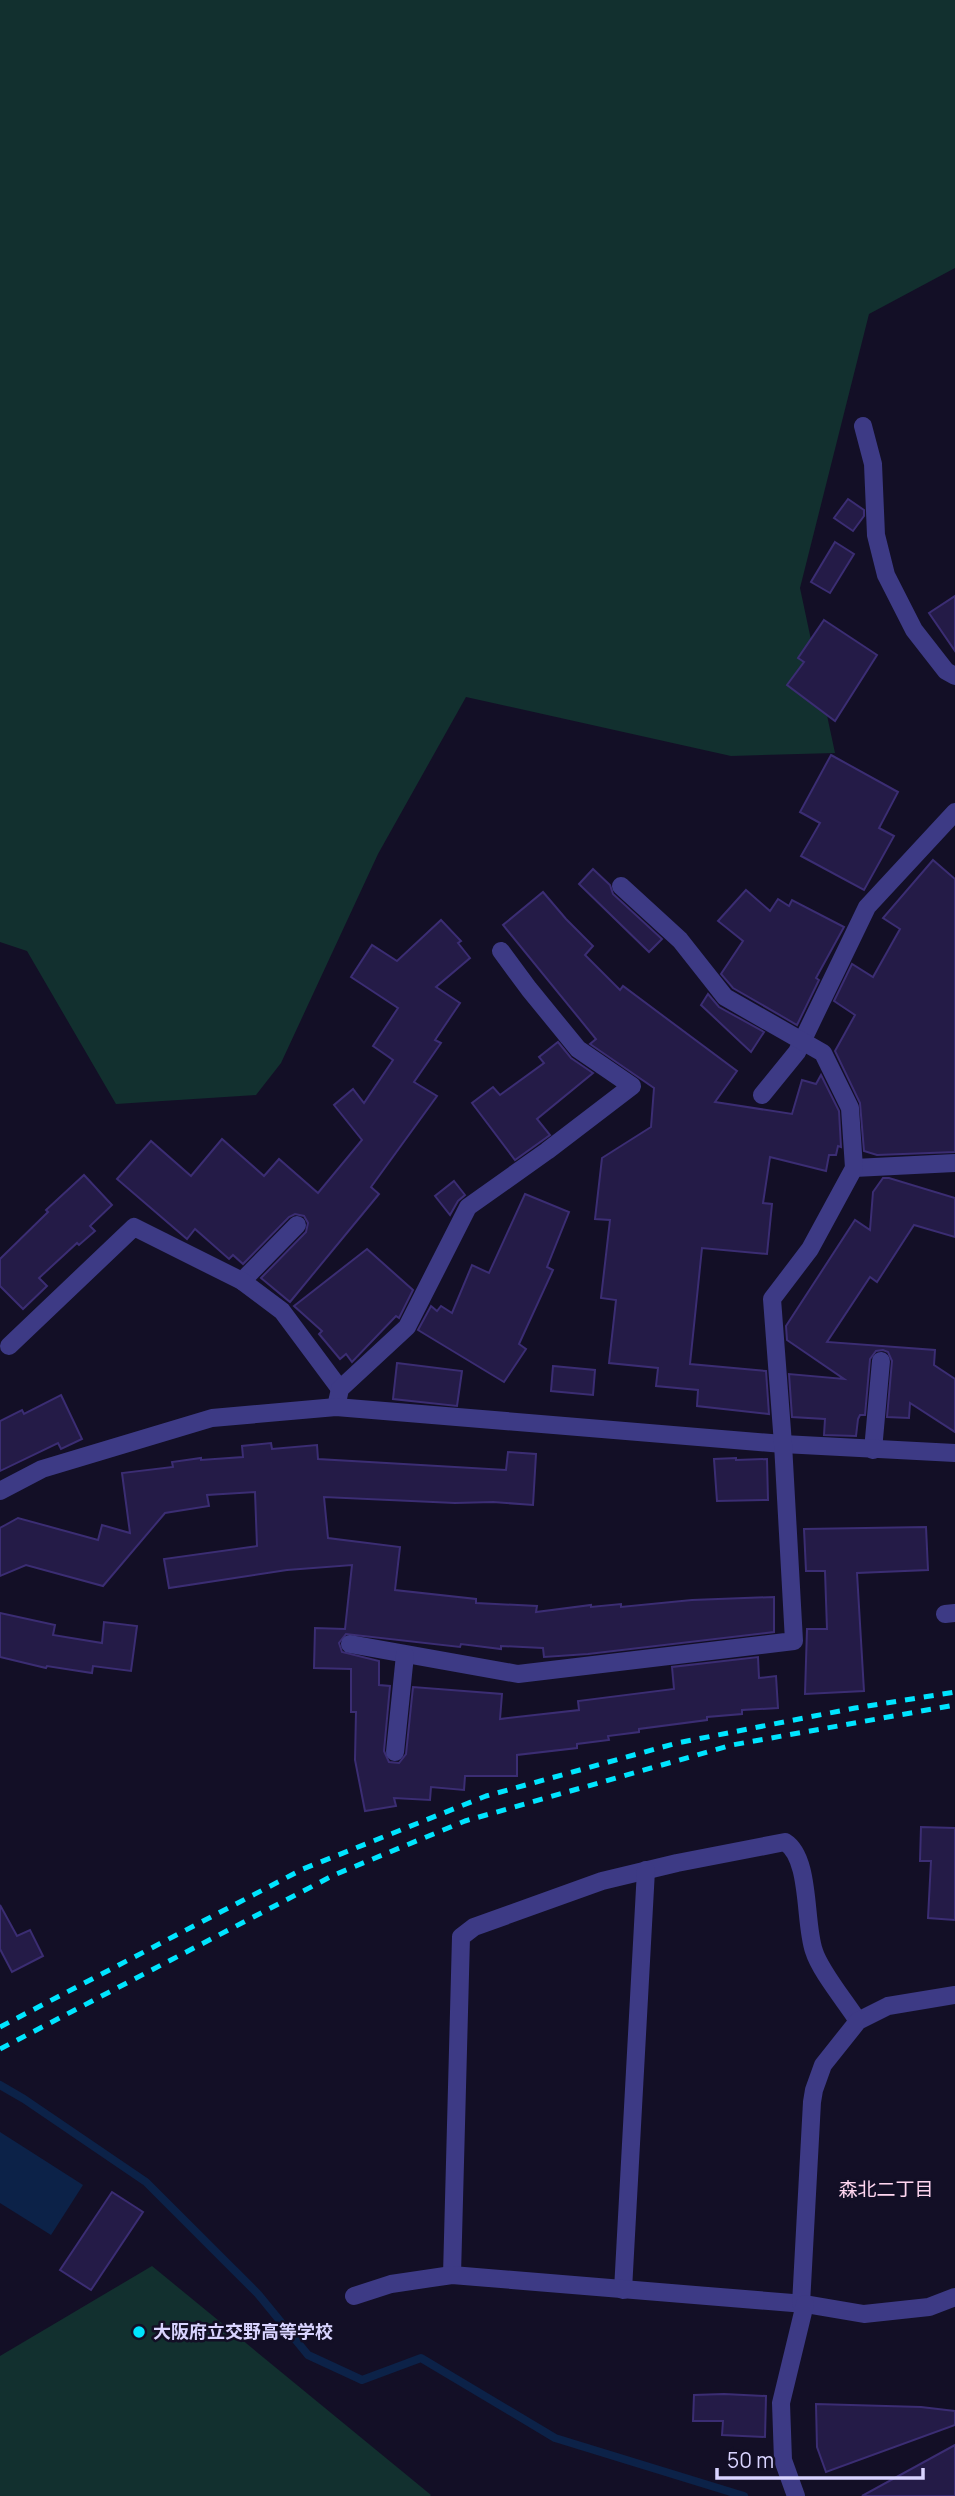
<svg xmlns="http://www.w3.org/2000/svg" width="955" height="2496" font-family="Manrope,'Noto Sans JP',sans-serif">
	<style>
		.green { fill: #12302f }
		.water { fill: #0c2248 }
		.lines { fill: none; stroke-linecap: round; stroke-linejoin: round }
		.stream { stroke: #0c2248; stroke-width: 8 }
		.building { fill: #241b47; stroke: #3b2d73; stroke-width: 2 }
		.street { stroke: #3d3a85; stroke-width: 18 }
		.rail { stroke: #00e5ff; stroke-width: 5; stroke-dasharray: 10 9; stroke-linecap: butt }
		.poi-dot { fill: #00e5ff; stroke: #130f26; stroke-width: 2.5 }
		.labels { text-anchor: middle; stroke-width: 5; stroke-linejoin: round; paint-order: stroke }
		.poi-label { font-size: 18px; font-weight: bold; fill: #d9d4ff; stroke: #130f26; text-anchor: start }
		.neighbourhood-label { font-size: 19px; fill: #ffd6f0; stroke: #130f26 }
	</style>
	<rect width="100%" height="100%" fill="#130f26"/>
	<!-- green -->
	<g class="green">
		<path d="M 0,0 L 955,0 L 955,268 L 869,314 L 800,588 L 835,753 L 731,756 L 466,697 L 378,854 L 281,1063 L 256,1095 L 116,1104 L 27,951 L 0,942 Z"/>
		<path d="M 152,2266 L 431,2495 L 430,2496 L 0,2496 L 0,2356 Z"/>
	</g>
	<!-- water -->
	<path class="water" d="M 0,2132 L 83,2185 L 51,2235 L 0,2203 Z"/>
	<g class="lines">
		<!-- stream -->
		<path class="stream" d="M 0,2085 L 24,2099 L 146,2182 L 258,2294 L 308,2355 L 362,2380 L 421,2358 L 555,2438 L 744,2496"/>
	</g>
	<!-- building -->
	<g class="building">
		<path d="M 848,499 L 864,510 L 864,516 L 853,531 L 834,518 Z"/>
		<path d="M 835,542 L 854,554 L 830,593 L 811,582 Z"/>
		<path d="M 955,596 L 955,651 L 929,613 Z"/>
		<path d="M 824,620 L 877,655 L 835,721 L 787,685 L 804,662 L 798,658 Z"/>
		<path d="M 831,755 L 898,792 L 879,828 L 894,836 L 864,890 L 801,856 L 820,823 L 800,812 Z"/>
		<path d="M 933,860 L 955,879 L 955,1152 L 877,1155 L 864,1151 L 860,1103 L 835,1051 L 855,1015 L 834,1001 L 852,964 L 873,977 L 900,929 L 883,918 Z"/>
		<path d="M 593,869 L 610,885 L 613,894 L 662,939 L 649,952 L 579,884 Z"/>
		<path d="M 746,890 L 770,911 L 778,899 L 789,906 L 792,900 L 844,927 L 816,978 L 819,980 L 797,1025 L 733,988 L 721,974 L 743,941 L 718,921 Z"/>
		<path d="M 543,892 L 566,919 L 593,946 L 585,955 L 620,990 L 623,986 L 737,1071 L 715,1102 L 792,1114 L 802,1080 L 816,1084 L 821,1075 L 839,1111 L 841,1147 L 838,1146 L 836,1155 L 829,1155 L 826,1171 L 770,1157 L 763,1203 L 772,1204 L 767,1254 L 702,1248 L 690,1364 L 766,1371 L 769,1414 L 697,1406 L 698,1390 L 656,1386 L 658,1368 L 609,1363 L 616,1300 L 601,1298 L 610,1220 L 595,1219 L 602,1158 L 651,1127 L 654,1088 L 590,1044 L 596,1039 L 503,925 Z"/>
		<path d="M 441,920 L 461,941 L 458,943 L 470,958 L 436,987 L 460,1003 L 435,1040 L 441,1043 L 414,1082 L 437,1096 L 371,1187 L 379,1194 L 290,1302 L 261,1278 L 306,1232 L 308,1223 L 304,1216 L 295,1214 L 289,1217 L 243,1264 L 233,1255 L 229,1259 L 195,1229 L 187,1239 L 117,1179 L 151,1141 L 191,1176 L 222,1139 L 264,1176 L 279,1159 L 318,1193 L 362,1140 L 334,1105 L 353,1089 L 364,1103 L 393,1060 L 373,1046 L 398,1008 L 351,977 L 372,945 L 397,961 Z"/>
		<path d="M 708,994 L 719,1007 L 764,1032 L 751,1052 L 701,1005 Z"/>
		<path d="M 558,1042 L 571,1058 L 593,1073 L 537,1119 L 550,1135 L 515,1160 L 472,1103 L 493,1087 L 500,1095 L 544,1063 L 539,1057 Z"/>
		<path d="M 84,1175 L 112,1205 L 90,1226 L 95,1231 L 79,1245 L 77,1243 L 39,1278 L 47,1286 L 23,1309 L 0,1286 L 0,1259 L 48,1212 L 46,1210 Z"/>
		<path d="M 883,1178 L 889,1178 L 955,1198 L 955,1237 L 914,1225 L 877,1282 L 870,1277 L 827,1342 L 935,1350 L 934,1365 L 955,1379 L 955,1432 L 910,1403 L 909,1418 L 887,1417 L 892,1361 L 888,1352 L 883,1350 L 876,1351 L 870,1359 L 865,1415 L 860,1415 L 858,1419 L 856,1436 L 824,1435 L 825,1419 L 792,1417 L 789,1374 L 844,1379 L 787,1340 L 786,1326 L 855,1220 L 870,1230 L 873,1192 Z"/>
		<path d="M 454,1181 L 465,1195 L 458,1201 L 450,1215 L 435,1196 Z"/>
		<path d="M 525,1194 L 569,1212 L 547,1267 L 553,1270 L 519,1344 L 526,1349 L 504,1382 L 418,1330 L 431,1306 L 437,1311 L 441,1306 L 452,1313 L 472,1265 L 489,1273 Z"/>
		<path d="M 367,1249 L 413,1290 L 399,1318 L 396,1316 L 352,1362 L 346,1354 L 340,1359 L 319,1334 L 322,1331 L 294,1306 Z"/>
		<path d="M 397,1363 L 462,1371 L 457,1406 L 393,1399 Z"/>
		<path d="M 553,1366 L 595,1370 L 593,1395 L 551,1391 Z"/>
		<path d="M 61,1395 L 82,1439 L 61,1449 L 58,1443 L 0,1471 L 0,1421 L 22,1410 L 24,1414 Z"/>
		<path d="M 271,1443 L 272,1449 L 317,1445 L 318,1459 L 506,1470 L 508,1452 L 536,1454 L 533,1505 L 493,1502 L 455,1503 L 324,1497 L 328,1538 L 400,1547 L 395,1590 L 476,1599 L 476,1603 L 537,1606 L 536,1612 L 591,1605 L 591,1607 L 621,1604 L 621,1607 L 692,1600 L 774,1597 L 774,1632 L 588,1654 L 544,1657 L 543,1648 L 501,1646 L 501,1649 L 461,1644 L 460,1647 L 346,1634 L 339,1643 L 342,1652 L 379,1661 L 379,1685 L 390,1686 L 384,1751 L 389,1762 L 399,1763 L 406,1754 L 413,1687 L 502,1694 L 500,1719 L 579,1710 L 578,1701 L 674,1689 L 672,1667 L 758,1657 L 759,1678 L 776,1676 L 778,1708 L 742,1710 L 742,1714 L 707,1717 L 707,1720 L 639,1729 L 639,1732 L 608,1736 L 609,1740 L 577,1744 L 577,1748 L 517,1755 L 517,1776 L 465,1776 L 464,1790 L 431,1787 L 430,1800 L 394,1798 L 396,1806 L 365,1811 L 355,1760 L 356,1712 L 351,1712 L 351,1669 L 314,1668 L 315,1628 L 345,1629 L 352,1565 L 287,1570 L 169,1588 L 164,1559 L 257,1546 L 255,1492 L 207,1495 L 209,1506 L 165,1513 L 103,1586 L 26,1565 L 0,1576 L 0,1528 L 18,1518 L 98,1540 L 102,1525 L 130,1533 L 122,1473 L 173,1467 L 172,1462 L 201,1458 L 201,1460 L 243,1457 L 242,1446 Z"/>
		<path d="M 736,1458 L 736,1460 L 767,1459 L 768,1500 L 717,1501 L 714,1459 Z"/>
		<path d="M 926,1527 L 928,1570 L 857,1573 L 864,1691 L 805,1694 L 807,1629 L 827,1629 L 825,1571 L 806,1571 L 804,1529 Z"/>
		<path d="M 0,1613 L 55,1625 L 53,1635 L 102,1643 L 104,1622 L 137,1626 L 131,1671 L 93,1666 L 92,1673 L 47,1666 L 46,1668 L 0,1657 Z"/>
		<path d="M 921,1827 L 955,1828 L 955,1920 L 928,1918 L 931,1861 L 920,1861 Z"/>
		<path d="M 0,1905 L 17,1936 L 30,1930 L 43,1956 L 12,1972 L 0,1949 Z"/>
		<path d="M 112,2192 L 143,2212 L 91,2290 L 60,2270 Z"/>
		<path d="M 724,2394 L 766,2396 L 765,2437 L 722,2435 L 723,2421 L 693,2421 L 694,2395 Z"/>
		<path d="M 816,2404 L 921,2407 L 955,2411 L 955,2425 L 826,2472 L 817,2447 Z"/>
		<path d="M 955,2445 L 955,2496 L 862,2496 Z"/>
	</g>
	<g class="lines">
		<!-- street -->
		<g class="street">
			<path d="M 863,426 L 873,464 L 876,535 L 886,575 L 914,630 L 946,671 L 955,676"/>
			<path d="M 762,1095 L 797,1052 L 867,907 L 955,812"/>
			<path d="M 854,1168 L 955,1163"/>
			<path d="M 242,1281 L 297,1225"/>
			<path d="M 9,1346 L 134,1227 L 242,1281 L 282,1311 L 340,1389"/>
			<path d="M 336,1407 L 340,1389 L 407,1327 L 468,1207 L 547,1151 L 632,1086 L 578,1049 L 529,989 L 501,951"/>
			<path d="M 873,1450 L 881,1361"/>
			<path d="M 0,1491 L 42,1469 L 212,1418 L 336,1407 L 783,1444 L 955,1453"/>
			<path d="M 945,1614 L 955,1613"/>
			<path d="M 350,1644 L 518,1674 L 794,1641 L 783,1444 L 772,1299 L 810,1249 L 854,1168 L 850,1108 L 823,1053 L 725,997 L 680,940 L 621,886"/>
			<path d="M 395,1752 L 405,1655"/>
			<path d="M 452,2275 L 461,1937 L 474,1927 L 602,1881 L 677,1863 L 785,1842 C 811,1858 804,1923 814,1951 C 820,1971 846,2002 858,2021"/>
			<path d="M 623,2290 L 646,1870"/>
			<path d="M 354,2296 L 391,2284 L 452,2275 L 805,2304 L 864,2314 L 929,2307 L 955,2297"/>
			<path d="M 801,2304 L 812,2102 L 814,2090 L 823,2065 L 858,2021 L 888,2006 L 955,1995"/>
			<path d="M 796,2496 L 783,2460 L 781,2403 L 805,2304"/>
		</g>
		<!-- rail -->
		<g class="rail">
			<path d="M 0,2027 L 303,1869 L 486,1796 L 677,1743 L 855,1708 L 955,1692"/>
			<path d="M 0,2049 L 334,1875 L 465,1821 L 732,1745 L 955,1705"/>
		</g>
	</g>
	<!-- markers -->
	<circle class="poi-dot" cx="139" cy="2332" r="7"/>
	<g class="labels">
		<!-- poi labels -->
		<g class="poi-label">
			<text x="153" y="2338">大阪府立交野高等学校</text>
		</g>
		<!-- neighbourhood labels -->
		<g class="neighbourhood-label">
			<text x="886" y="2196">森北二丁目</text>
		</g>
	</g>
	<!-- scale -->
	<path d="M717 2468v10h206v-10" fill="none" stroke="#d9d4ff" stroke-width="3.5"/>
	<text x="727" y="2468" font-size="21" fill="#d9d4ff" stroke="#130f26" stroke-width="5" paint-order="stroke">50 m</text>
</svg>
